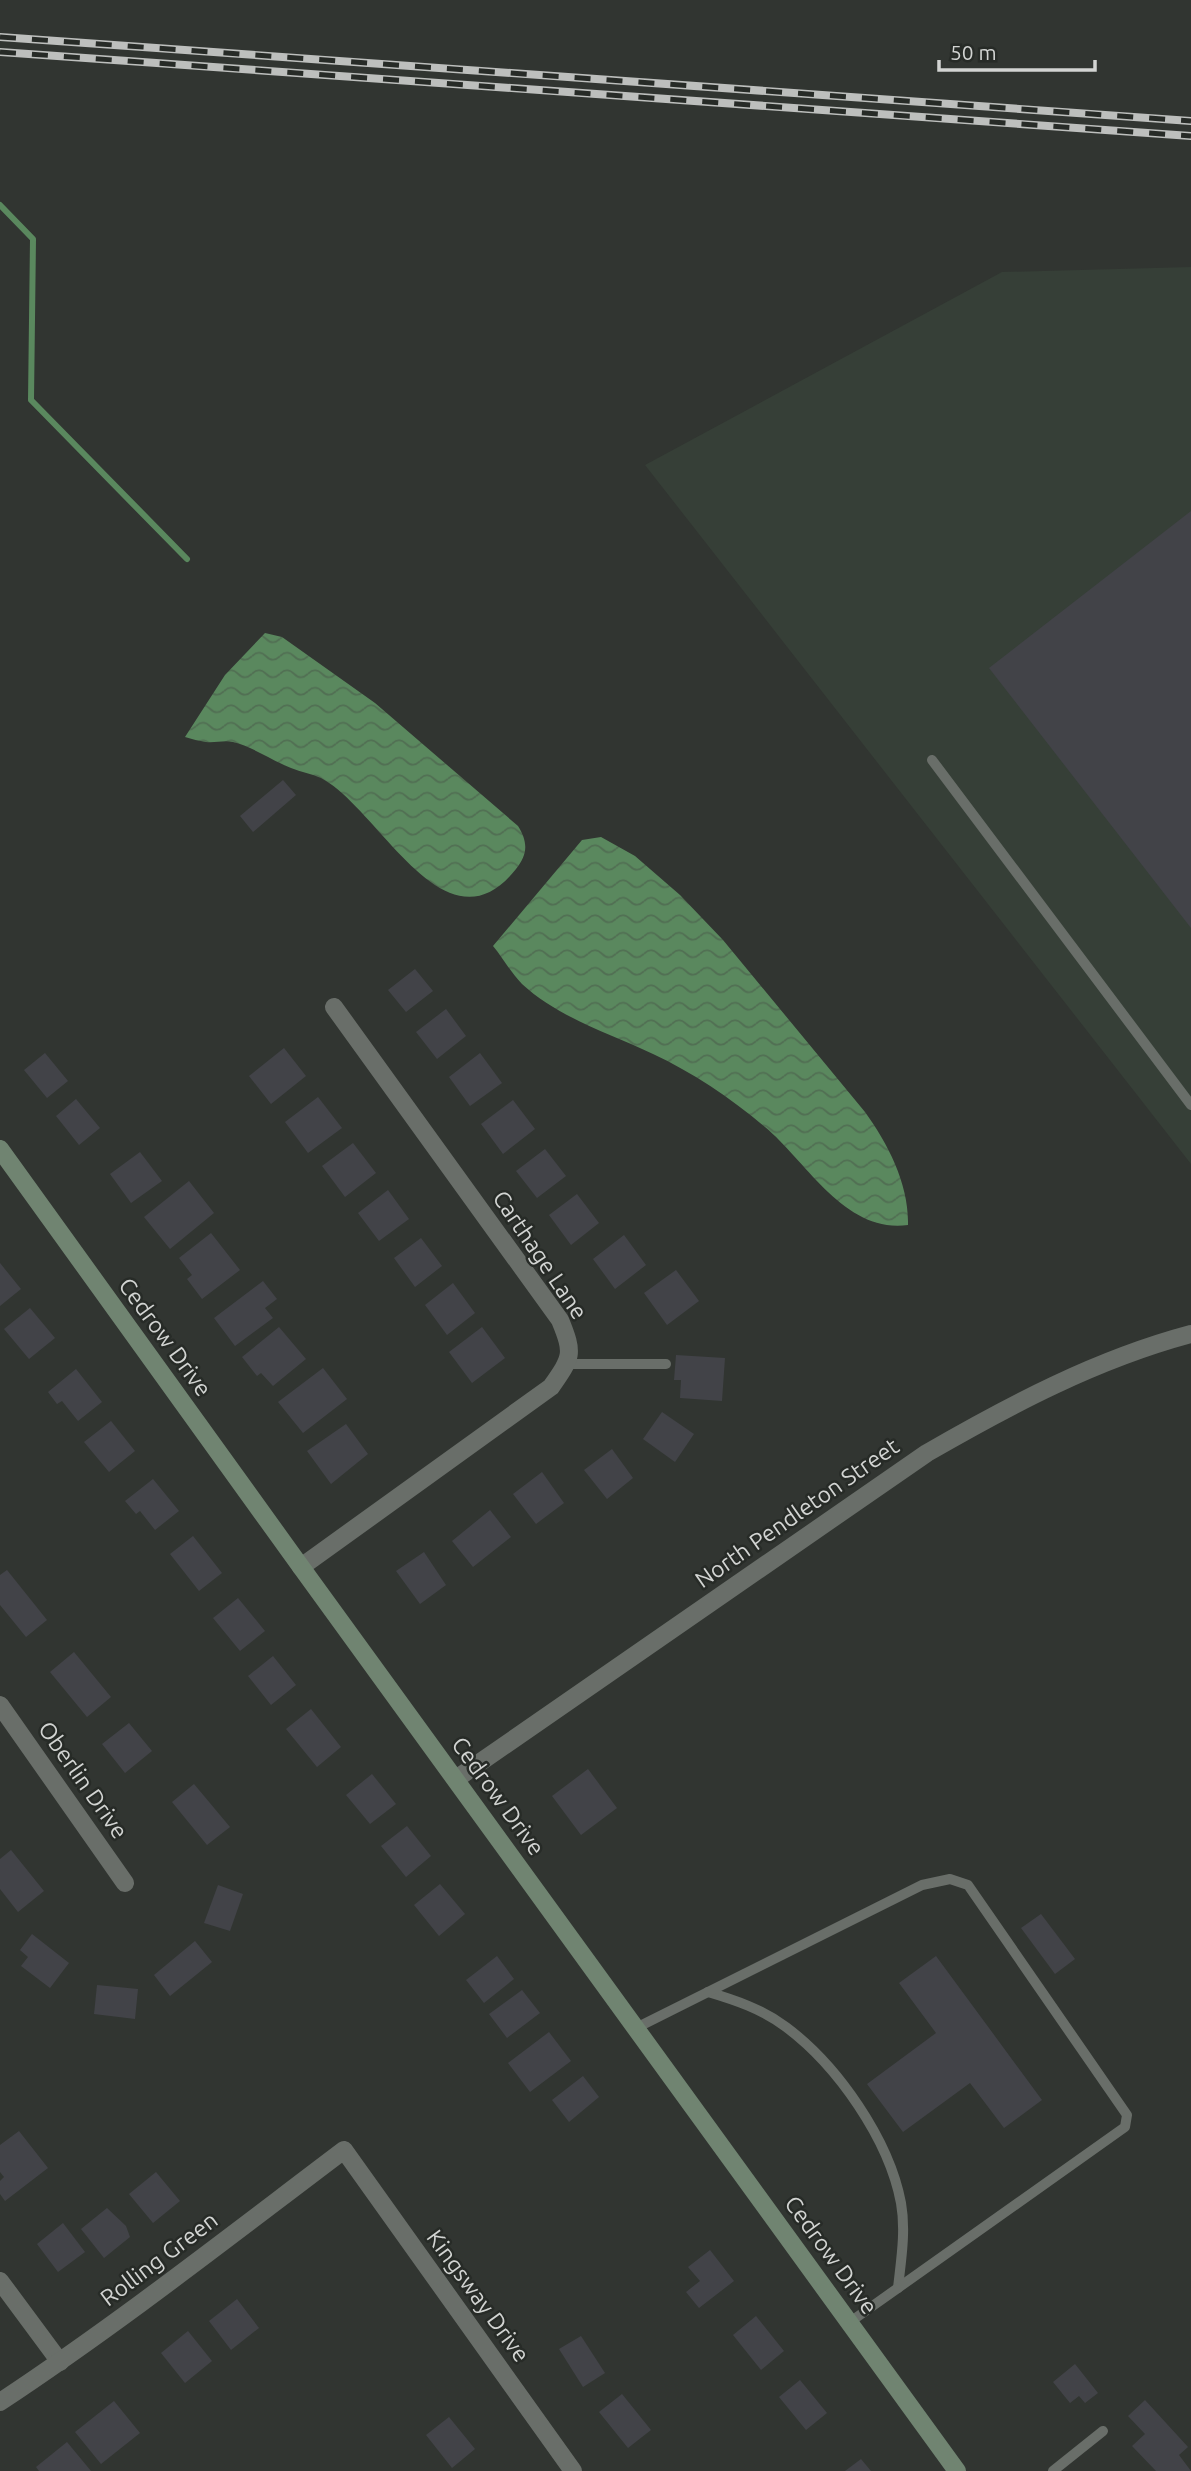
<svg xmlns="http://www.w3.org/2000/svg" width="1191" height="2471" font-family="Ubuntu,sans-serif">
	<style>
		.built { fill: #363f37 }
		.water { fill: url(#water-waves) }
		.lines { fill: none; stroke-linecap: round; stroke-linejoin: round }
		.stream { stroke: #5a885e; stroke-width: 6 }
		.building { fill: #424348 }
		.lane { stroke: #696e69; stroke-width: 10 }
		.street { stroke: #696e69; stroke-width: 18 }
		.secondary { stroke: #708471; stroke-width: 18 }
		.rail-casing { stroke: #bdbfbd; stroke-width: 8 }
		.rail { stroke: #272b27; stroke-width: 5; stroke-dasharray: 16; stroke-linecap: butt }
		.labels { text-anchor: middle; stroke-width: 5; stroke-linejoin: round; paint-order: stroke }
		.street-label { font-size: 23px; fill: #d2d4d2; stroke: #272b27 }
	</style>
	<defs>
		<pattern id="water-waves" width="16" height="10" patternUnits="userSpaceOnUse" patternTransform="scale(1.75)"><rect width="16" height="10" fill="#5a885e"/><path d="M0 5q4-4 8 0t8 0" fill="none" stroke="#516f53"/></pattern>
	</defs>
	<rect width="100%" height="100%" fill="#313531"/>
	<!-- built -->
	<path class="built" d="M 1191,267 L 1191,1164 L 645,465 L 1002,272 Z"/>
	<!-- water -->
	<g class="water">
		<path d="M 265,633 L 282,637 L 375,703 L 518,826 C 528,842 528,854 516,869 C 446,958 379,808 321,778 C 312,774 301,772 291,768 C 273,761 251,746 233,742 C 224,740 215,743 206,742 C 199,741 192,739 185,737 L 225,675 Z"/>
		<path d="M 601,837 L 635,856 L 680,895 L 723,940 L 865,1112 C 888,1144 909,1184 908,1225 C 845,1234 806,1161 765,1127 C 732,1099 692,1072 653,1054 C 609,1033 559,1018 522,984 C 511,973 503,958 493,946 L 582,840 Z"/>
	</g>
	<g class="lines">
		<!-- stream -->
		<path class="stream" d="M 0,205 L 33,239 L 31,400 L 187,559"/>
	</g>
	<!-- building -->
	<g class="building">
		<path d="M 1191,511 L 1191,928 L 989,668 Z"/>
		<path d="M 283,780 L 296,795 L 253,832 L 240,816 Z"/>
		<path d="M 415,969 L 433,991 L 406,1012 L 388,990 Z"/>
		<path d="M 446,1009 L 466,1036 L 437,1059 L 416,1032 Z"/>
		<path d="M 284,1048 L 306,1076 L 271,1104 L 249,1076 Z"/>
		<path d="M 45,1053 L 68,1081 L 47,1098 L 24,1070 Z"/>
		<path d="M 480,1053 L 502,1083 L 470,1106 L 449,1077 Z"/>
		<path d="M 318,1097 L 342,1128 L 308,1153 L 285,1122 Z"/>
		<path d="M 76,1099 L 100,1128 L 79,1145 L 56,1116 Z"/>
		<path d="M 513,1100 L 535,1129 L 503,1154 L 481,1124 Z"/>
		<path d="M 353,1143 L 376,1173 L 345,1197 L 322,1166 Z"/>
		<path d="M 545,1149 L 566,1176 L 537,1198 L 516,1171 Z"/>
		<path d="M 140,1152 L 162,1181 L 131,1203 L 110,1174 Z"/>
		<path d="M 189,1181 L 214,1213 L 170,1249 L 144,1217 Z"/>
		<path d="M 388,1190 L 409,1219 L 379,1241 L 358,1213 Z"/>
		<path d="M 577,1194 L 599,1223 L 571,1245 L 549,1215 Z"/>
		<path d="M 211,1233 L 240,1270 L 202,1299 L 187,1279 L 192,1275 L 179,1258 Z"/>
		<path d="M 624,1235 L 646,1265 L 615,1289 L 593,1259 Z"/>
		<path d="M 421,1238 L 442,1266 L 415,1287 L 394,1258 Z"/>
		<path d="M 0,1263 L 21,1289 L 0,1306 Z"/>
		<path d="M 676,1270 L 699,1301 L 667,1325 L 644,1293 Z"/>
		<path d="M 263,1281 L 277,1299 L 265,1308 L 273,1318 L 235,1346 L 214,1318 Z"/>
		<path d="M 453,1283 L 475,1313 L 447,1335 L 425,1305 Z"/>
		<path d="M 30,1308 L 55,1338 L 29,1359 L 4,1329 Z"/>
		<path d="M 279,1327 L 306,1359 L 273,1386 L 261,1373 L 257,1376 L 242,1357 Z"/>
		<path d="M 482,1327 L 505,1358 L 472,1383 L 449,1352 Z"/>
		<path d="M 676,1355 L 725,1358 L 722,1401 L 680,1398 L 681,1380 L 674,1380 Z"/>
		<path d="M 323,1368 L 347,1399 L 303,1433 L 278,1402 Z"/>
		<path d="M 76,1369 L 102,1402 L 78,1421 L 62,1401 L 57,1404 L 48,1392 Z"/>
		<path d="M 662,1412 L 694,1434 L 675,1462 L 643,1439 Z"/>
		<path d="M 111,1421 L 135,1451 L 109,1472 L 84,1442 Z"/>
		<path d="M 346,1424 L 368,1454 L 331,1484 L 307,1451 Z"/>
		<path d="M 612,1449 L 633,1478 L 607,1499 L 584,1470 Z"/>
		<path d="M 542,1472 L 564,1503 L 536,1524 L 513,1494 Z"/>
		<path d="M 153,1479 L 179,1511 L 155,1530 L 140,1511 L 136,1514 L 125,1501 Z"/>
		<path d="M 490,1510 L 511,1537 L 473,1567 L 452,1541 Z"/>
		<path d="M 193,1536 L 222,1573 L 199,1591 L 170,1554 Z"/>
		<path d="M 424,1552 L 446,1585 L 420,1604 L 396,1571 Z"/>
		<path d="M 7,1570 L 47,1620 L 26,1637 L 0,1605 L 0,1575 Z"/>
		<path d="M 238,1598 L 265,1631 L 240,1651 L 213,1618 Z"/>
		<path d="M 74,1652 L 111,1697 L 87,1717 L 50,1672 Z"/>
		<path d="M 273,1656 L 296,1685 L 271,1705 L 248,1676 Z"/>
		<path d="M 311,1709 L 341,1747 L 317,1767 L 286,1729 Z"/>
		<path d="M 129,1723 L 152,1751 L 125,1773 L 102,1744 Z"/>
		<path d="M 588,1769 L 617,1808 L 581,1835 L 552,1796 Z"/>
		<path d="M 372,1774 L 396,1804 L 370,1824 L 346,1795 Z"/>
		<path d="M 194,1784 L 230,1827 L 207,1845 L 172,1802 Z"/>
		<path d="M 407,1826 L 431,1856 L 406,1877 L 381,1846 Z"/>
		<path d="M 11,1850 L 44,1891 L 18,1912 L 0,1889 L 0,1859 Z"/>
		<path d="M 440,1884 L 465,1914 L 439,1936 L 414,1905 Z"/>
		<path d="M 218,1885 L 243,1894 L 230,1931 L 204,1923 Z"/>
		<path d="M 1041,1914 L 1075,1959 L 1055,1974 L 1021,1928 Z"/>
		<path d="M 32,1934 L 69,1963 L 50,1988 L 21,1966 L 28,1957 L 20,1950 Z"/>
		<path d="M 195,1941 L 212,1962 L 170,1996 L 154,1975 Z"/>
		<path d="M 497,1956 L 514,1979 L 484,2003 L 466,1980 Z"/>
		<path d="M 936,1956 L 1042,2100 L 1004,2128 L 970,2083 L 903,2132 L 867,2084 L 936,2033 L 899,1983 Z"/>
		<path d="M 97,1985 L 138,1989 L 135,2019 L 94,2014 Z"/>
		<path d="M 522,1990 L 540,2013 L 507,2038 L 489,2014 Z"/>
		<path d="M 549,2032 L 571,2061 L 530,2092 L 508,2063 Z"/>
		<path d="M 583,2076 L 599,2097 L 569,2122 L 552,2100 Z"/>
		<path d="M 19,2131 L 48,2168 L 5,2201 L 0,2194 L 0,2181 L 4,2177 L 0,2172 L 0,2145 Z"/>
		<path d="M 156,2172 L 180,2201 L 153,2223 L 129,2194 Z"/>
		<path d="M 107,2208 L 126,2226 L 130,2237 L 104,2258 L 81,2229 Z"/>
		<path d="M 63,2223 L 85,2252 L 58,2272 L 37,2244 Z"/>
		<path d="M 710,2250 L 734,2281 L 699,2308 L 686,2292 L 700,2281 L 688,2267 Z"/>
		<path d="M 237,2299 L 259,2328 L 231,2350 L 209,2321 Z"/>
		<path d="M 756,2316 L 784,2351 L 761,2370 L 733,2335 Z"/>
		<path d="M 188,2331 L 212,2361 L 185,2383 L 161,2353 Z"/>
		<path d="M 581,2336 L 605,2373 L 583,2387 L 559,2349 Z"/>
		<path d="M 1075,2364 L 1098,2393 L 1085,2403 L 1079,2396 L 1070,2403 L 1053,2382 Z"/>
		<path d="M 800,2380 L 827,2413 L 806,2430 L 779,2397 Z"/>
		<path d="M 622,2394 L 651,2430 L 628,2448 L 599,2412 Z"/>
		<path d="M 1145,2400 L 1188,2447 L 1179,2455 L 1191,2471 L 1156,2471 L 1132,2446 L 1145,2434 L 1128,2416 Z"/>
		<path d="M 114,2401 L 140,2433 L 101,2464 L 75,2432 Z"/>
		<path d="M 449,2417 L 475,2449 L 452,2468 L 426,2435 Z"/>
		<path d="M 67,2442 L 91,2471 L 39,2471 L 36,2467 Z"/>
		<path d="M 861,2459 L 871,2471 L 845,2471 Z"/>
	</g>
	<g class="lines">
		<!-- lane -->
		<g class="lane">
			<path d="M 932,760 L 1191,1105"/>
			<path d="M 566,1364 L 666,1364"/>
			<path d="M 708,1992 C 735,2000 762,2009 786,2027 C 837,2065 889,2139 901,2203 C 906,2231 901,2260 898,2288"/>
			<path d="M 636,2028 L 922,1885 L 950,1879 L 968,1885 L 1127,2115 L 1125,2127 L 850,2322"/>
			<path d="M 1053,2471 L 1103,2431"/>
		</g>
		<!-- street -->
		<g class="street">
			<path d="M 301,1567 L 551,1387 C 572,1357 574,1354 560,1320 L 334,1007"/>
			<path d="M 0,1705 L 125,1883"/>
			<path d="M 456,1779 L 927,1453 C 1010,1405 1097,1359 1191,1334"/>
			<path d="M 0,2281 L 60,2362"/>
			<path d="M 0,2402 C 118,2324 230,2236 344,2150 L 573,2471"/>
		</g>
		<!-- secondary -->
		<path class="secondary" d="M 0,1149 L 301,1567 L 957,2471"/>
		<defs>
			<g id="rail">
				<path d="M 0,37 L 1191,121"/>
				<path d="M 0,52 L 1191,136"/>
			</g>
		</defs>
		<!-- rail casing -->
		<use href="#rail" class="rail-casing"/>
		<!-- rail -->
		<use href="#rail" class="rail"/>
	</g>
	<g class="labels">
		<!-- street labels -->
		<g class="street-label">
			<text transform="translate(540 1255) rotate(56)" y="8">Carthage Lane</text>
			<text transform="translate(165 1337) rotate(54)" y="8">Cedrow Drive</text>
			<text transform="translate(797 1513) rotate(-35)" y="8">North Pendleton Street</text>
			<text transform="translate(83 1780) rotate(55)" y="8">Oberlin Drive</text>
			<text transform="translate(498 1796) rotate(54)" y="8">Cedrow Drive</text>
			<text transform="translate(831 2255) rotate(54)" y="8">Cedrow Drive</text>
			<text transform="translate(159 2259) rotate(-37)" y="8">Rolling Green</text>
			<text transform="translate(478 2296) rotate(54)" y="8">Kingsway Drive</text>
		</g>
	</g>
	<!-- scale -->
	<path d="M939 60v10h156v-10" fill="none" stroke="#d2d4d2" stroke-width="3.5"/>
	<text x="950" y="60" font-size="21" fill="#d2d4d2" stroke="#272b27" stroke-width="5" paint-order="stroke">50 m</text>
</svg>
